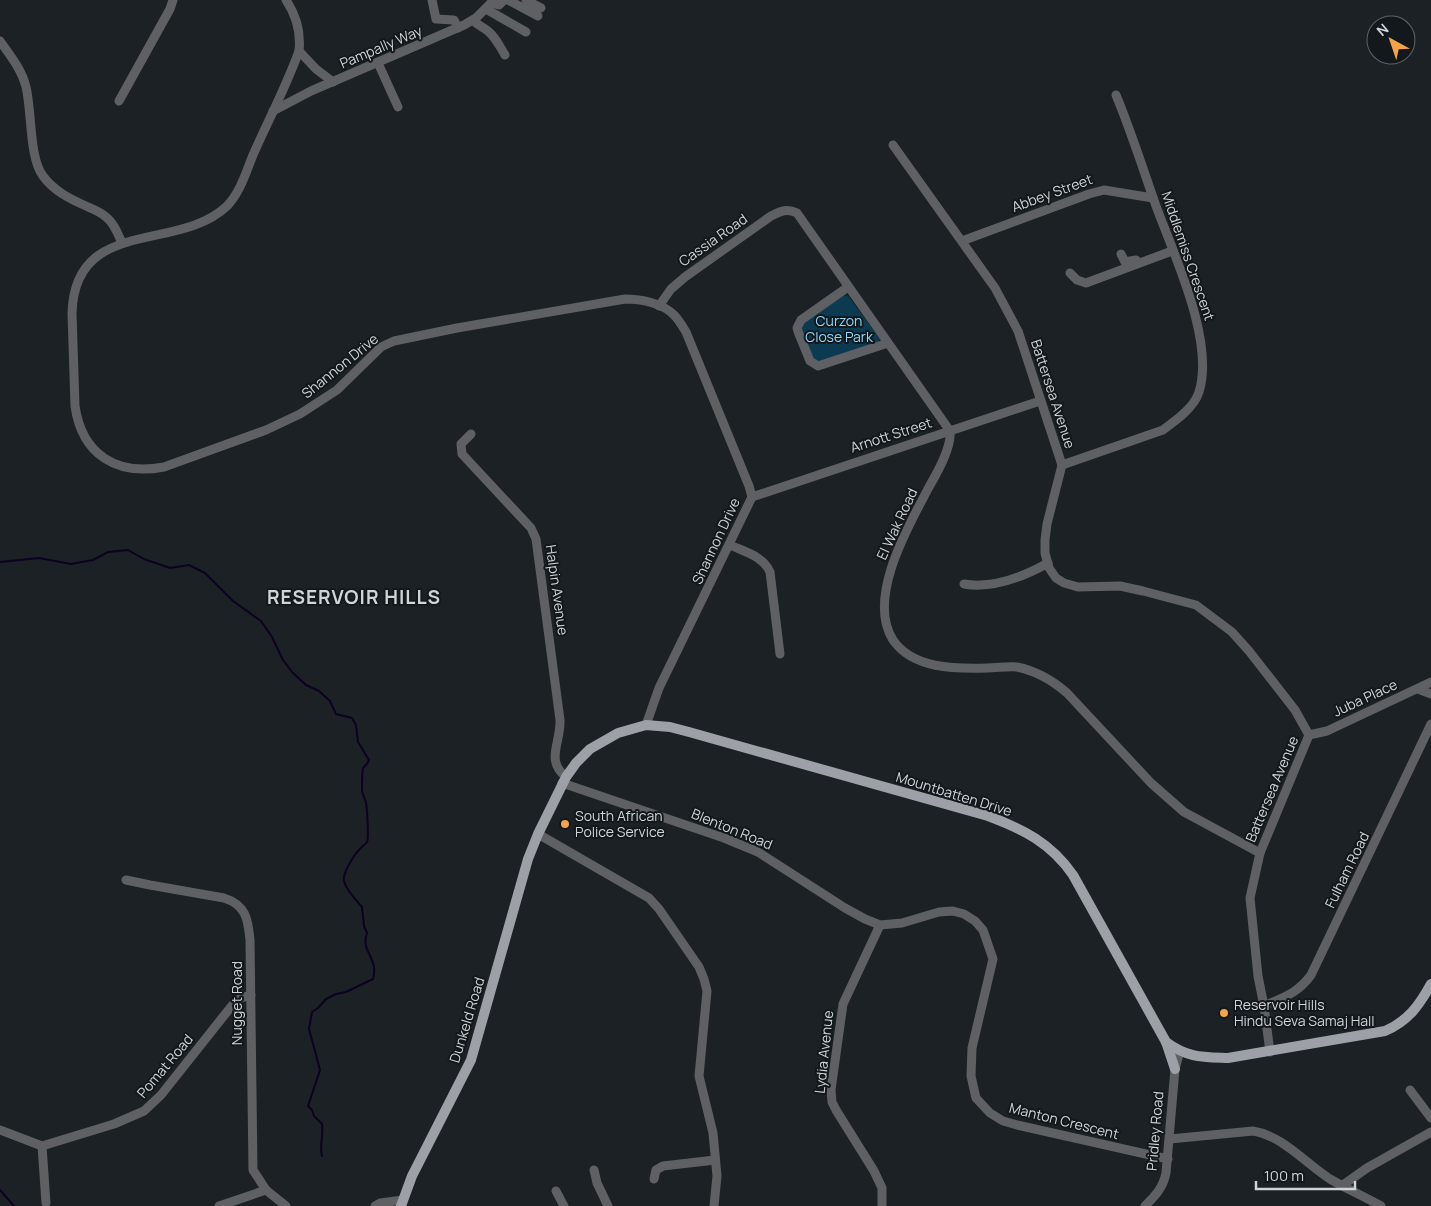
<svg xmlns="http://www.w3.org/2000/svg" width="1431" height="1206" font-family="Manrope,sans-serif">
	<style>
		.green { fill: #0c3b51 }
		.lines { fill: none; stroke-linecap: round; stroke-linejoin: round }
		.stream { stroke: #0e0021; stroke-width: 2 }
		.minor { stroke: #5f6063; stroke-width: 9 }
		.major { stroke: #9da0a7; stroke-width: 10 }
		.poi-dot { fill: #f6a246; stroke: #12181b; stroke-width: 2 }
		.labels { text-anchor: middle; stroke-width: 4; stroke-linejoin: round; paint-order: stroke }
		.street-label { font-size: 14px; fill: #d0d4d7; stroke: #12181b }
		.park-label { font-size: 14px; fill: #8ed7ff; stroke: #12181b }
		.poi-label { font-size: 14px; fill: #d0d4d7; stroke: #12181b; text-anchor: start }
		.district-label { font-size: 19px; font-weight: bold; letter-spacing: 1px; fill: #d0d4d7; stroke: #12181b }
	</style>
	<rect width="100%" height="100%" fill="#1b2125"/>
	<!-- green -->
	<path class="green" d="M 840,295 L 848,296 L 880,339 L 876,344 L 819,363 L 814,361 L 799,330 L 802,323 Z"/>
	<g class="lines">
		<!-- stream -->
		<g class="stream">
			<path d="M 0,562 L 39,558 L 71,564 L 93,560 L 108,552 L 128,550 L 144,559 L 170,568 L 189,565 L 205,573 L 233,601 L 261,621 L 272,637 L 283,660 L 292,672 L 306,685 L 319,691 L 330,701 L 336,714 L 352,718 L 356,725 L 358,742 L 369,760 L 367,764 L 363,768 C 362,773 362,787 362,791 C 363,795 365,799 366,803 C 367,808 369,838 367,842 C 365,845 361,847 359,850 C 354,855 342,874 344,881 C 346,890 356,900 362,907 L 364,926 L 367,933 C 360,952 379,957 373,979 L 346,992 L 336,994 L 326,999 L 318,1008 L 312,1012 L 309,1029 L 320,1070 L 308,1106 L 312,1110 L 314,1116 L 322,1124 C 324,1136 319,1143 322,1156"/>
			<path d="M 0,1190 L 14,1206"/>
		</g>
		<!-- minor -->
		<g class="minor">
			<path d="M 286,0 C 296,15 301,33 299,51 C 286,87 268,121 253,155 C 246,172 240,193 227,206 C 178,253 75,216 72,313 L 75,406 C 82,455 117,476 164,467 L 266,430 L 300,414 L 337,390 L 381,347 L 394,341 L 457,328 L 625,299 C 641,299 662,303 674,315 C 679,320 683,327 686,332 L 749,486 L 752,497 L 659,688 L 646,725"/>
			<path d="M 432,0 L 436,19 L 454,20 L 458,28"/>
			<path d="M 508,0 L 538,16"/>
			<path d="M 526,0 L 541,8"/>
			<path d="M 491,3 L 499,5 L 504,0"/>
			<path d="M 486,9 L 526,32"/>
			<path d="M 473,20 C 478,26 484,27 489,32 C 496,38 500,47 505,55"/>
			<path d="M 0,41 C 10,55 22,70 26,87 C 32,111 29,158 43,176 C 54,191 70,199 86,206 C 93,209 101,212 106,217 C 114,223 118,234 122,243"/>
			<path d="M 299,51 L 316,69 L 333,82"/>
			<path d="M 378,63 L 398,107"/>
			<path d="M 119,101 L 170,9 L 173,0"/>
			<path d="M 273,111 L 311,91 L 464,25 L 476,18 L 494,0"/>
			<path d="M 893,145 L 995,288 L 1018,331 L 1062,465 L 1047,524 L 1045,540 L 1045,553 L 1049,568 L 1056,578 L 1064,583 L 1078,587 L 1120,586 L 1143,591 L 1196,605 L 1232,632 L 1249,651 L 1295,710 L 1309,735 L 1260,853 L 1250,898 L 1258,976 L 1264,1006 L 1270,1052"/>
			<path d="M 962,241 L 1089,194 L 1104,190 L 1153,198"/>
			<path d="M 1121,254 L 1125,262 L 1136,260"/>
			<path d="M 1070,273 L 1077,280 L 1086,283 L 1172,251"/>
			<path d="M 848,287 L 801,320 L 797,328 L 799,334 L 810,361 L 818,366 L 888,343"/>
			<path d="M 659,306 L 671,289 L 685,277 L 771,216 C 781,211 787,208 797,213 L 950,431 C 952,447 937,473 929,487 C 909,525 866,598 893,640 C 913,669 955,669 987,668 C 997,668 1008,666 1017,667 C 1037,671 1052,680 1067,693 L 1151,783 L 1184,812 L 1260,853"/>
			<path d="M 471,434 L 461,444 L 462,454 L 531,528 L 536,539 L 560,720 C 561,743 545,760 566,777"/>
			<path d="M 1062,465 L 1163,430 C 1175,421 1194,408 1199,392 C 1215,341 1174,255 1156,206 C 1143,169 1131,131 1116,95"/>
			<path d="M 752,497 L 1040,401"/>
			<path d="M 730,545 C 745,552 763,556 770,572 L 780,654"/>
			<path d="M 964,584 C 993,589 1023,577 1048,563"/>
			<path d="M 1418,689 L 1431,694"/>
			<path d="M 1309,735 L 1327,731 L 1431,682"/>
			<path d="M 562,783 L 724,838 L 758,852 L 845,908 L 865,919 L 880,925 L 902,923 L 939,912 L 953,911 L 964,914 L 975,921 L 983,930 L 993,959 L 972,1048 L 971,1076 L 976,1098 L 990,1113 L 1003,1121 L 1017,1125 L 1168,1159"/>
			<path d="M 538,834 L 649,898 L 659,909 L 699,967 L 704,979 L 707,991 L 699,1076 L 713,1133 L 717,1176 L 714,1206"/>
			<path d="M 126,880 L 150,885 L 224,898 C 246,905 248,919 250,940 L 253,1170 L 266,1190 L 286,1206"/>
			<path d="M 880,925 L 843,1004 L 831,1090 L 832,1102 L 836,1110 L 874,1171 L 882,1188 L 882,1206"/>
			<path d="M 1264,1006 C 1284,997 1298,993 1311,975 L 1431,724"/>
			<path d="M 1410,1090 L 1431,1118"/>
			<path d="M 0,1130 L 42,1146 L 114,1124 L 144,1111 L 161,1095 L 234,1003 L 241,998 L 251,995"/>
			<path d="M 1170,1139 L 1253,1131 C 1283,1136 1305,1163 1330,1179 C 1347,1189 1365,1197 1381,1206"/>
			<path d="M 42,1146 L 46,1203"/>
			<path d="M 594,1170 L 597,1183 L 608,1206"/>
			<path d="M 654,1179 L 656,1170 L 663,1166 L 715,1160"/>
			<path d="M 1343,1185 L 1367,1168 L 1431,1132"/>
			<path d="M 556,1191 L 564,1206"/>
			<path d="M 219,1206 L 266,1190"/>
			<path d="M 375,1206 L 380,1203 L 403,1200"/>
			<path d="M 1145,1206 C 1155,1196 1163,1188 1166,1173 L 1175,1069 L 1180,1051"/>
		</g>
		<!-- major -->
		<g class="major">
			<path d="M 1166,1042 L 1175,1069"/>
			<path d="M 401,1206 L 412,1176 L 471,1060 L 528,859 L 538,834 L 566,777 L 576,763 L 590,749 L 618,733 L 646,725 L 670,727 L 689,732 L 988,816 C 1023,829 1051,843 1073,875 L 1166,1042 C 1188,1058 1202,1057 1228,1058 L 1385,1031 C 1408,1021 1419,1006 1431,984"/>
		</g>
	</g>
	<!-- markers -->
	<g class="poi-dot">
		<circle cx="565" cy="824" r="5"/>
		<circle cx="1224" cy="1013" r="5"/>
	</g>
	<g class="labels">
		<!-- street labels -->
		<g class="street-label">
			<text transform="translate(381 47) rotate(-23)" y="5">Pampally Way</text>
			<text transform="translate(1052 193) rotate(-20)" y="5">Abbey Street</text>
			<text transform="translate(713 240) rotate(-35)" y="5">Cassia Road</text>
			<text transform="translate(1188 256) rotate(71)" y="5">Middlemiss Crescent</text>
			<text transform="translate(340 366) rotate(-39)" y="5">Shannon Drive</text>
			<text transform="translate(1053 394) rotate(72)" y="5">Battersea Avenue</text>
			<text transform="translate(891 435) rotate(-18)" y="5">Arnott Street</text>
			<text transform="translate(897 524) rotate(-65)" y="5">El Wak Road</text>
			<text transform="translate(716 541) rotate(-65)" y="5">Shannon Drive</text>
			<text transform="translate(557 590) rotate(82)" y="5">Halpin Avenue</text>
			<text transform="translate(1365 698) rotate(-25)" y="5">Juba Place</text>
			<text transform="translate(1272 789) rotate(-67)" y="5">Battersea Avenue</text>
			<text transform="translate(954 794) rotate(17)" y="5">Mountbatten Drive</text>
			<text transform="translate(732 829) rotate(22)" y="5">Blenton Road</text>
			<text transform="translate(1347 870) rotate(-64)" y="5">Fulham Road</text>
			<text transform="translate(237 1003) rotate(-90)" y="5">Nugget Road</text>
			<text transform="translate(467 1020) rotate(-73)" y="5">Dunkeld Road</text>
			<text transform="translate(824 1052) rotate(-84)" y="5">Lydia Avenue</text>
			<text transform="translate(165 1066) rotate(-50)" y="5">Pomat Road</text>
			<text transform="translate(1064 1121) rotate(14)" y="5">Manton Crescent</text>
			<text transform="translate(1155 1131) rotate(-85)" y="5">Pridley Road</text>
		</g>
		<!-- park labels -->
		<g class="park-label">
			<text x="839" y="326">Curzon<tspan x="839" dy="16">Close Park</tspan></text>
		</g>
		<!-- poi labels -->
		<g class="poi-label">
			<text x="575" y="821">South African<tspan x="575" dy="16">Police Service</tspan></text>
			<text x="1234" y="1010">Reservoir Hills<tspan x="1234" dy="16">Hindu Seva Samaj Hall</tspan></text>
		</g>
		<!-- district labels -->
		<g class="district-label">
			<text x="354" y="604">RESERVOIR HILLS</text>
		</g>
	</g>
	<!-- north arrow -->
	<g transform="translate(1391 40) rotate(320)"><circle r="24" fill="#12181b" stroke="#5e6366"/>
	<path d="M0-4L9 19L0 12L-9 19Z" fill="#f6a246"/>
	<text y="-8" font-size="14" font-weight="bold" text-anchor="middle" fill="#d0d4d7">N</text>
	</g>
	<!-- scale -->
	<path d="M1256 1181v8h99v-8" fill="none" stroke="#d0d4d7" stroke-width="2.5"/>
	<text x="1264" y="1181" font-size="15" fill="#d0d4d7" stroke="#12181b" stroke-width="4" paint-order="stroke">100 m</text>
</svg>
